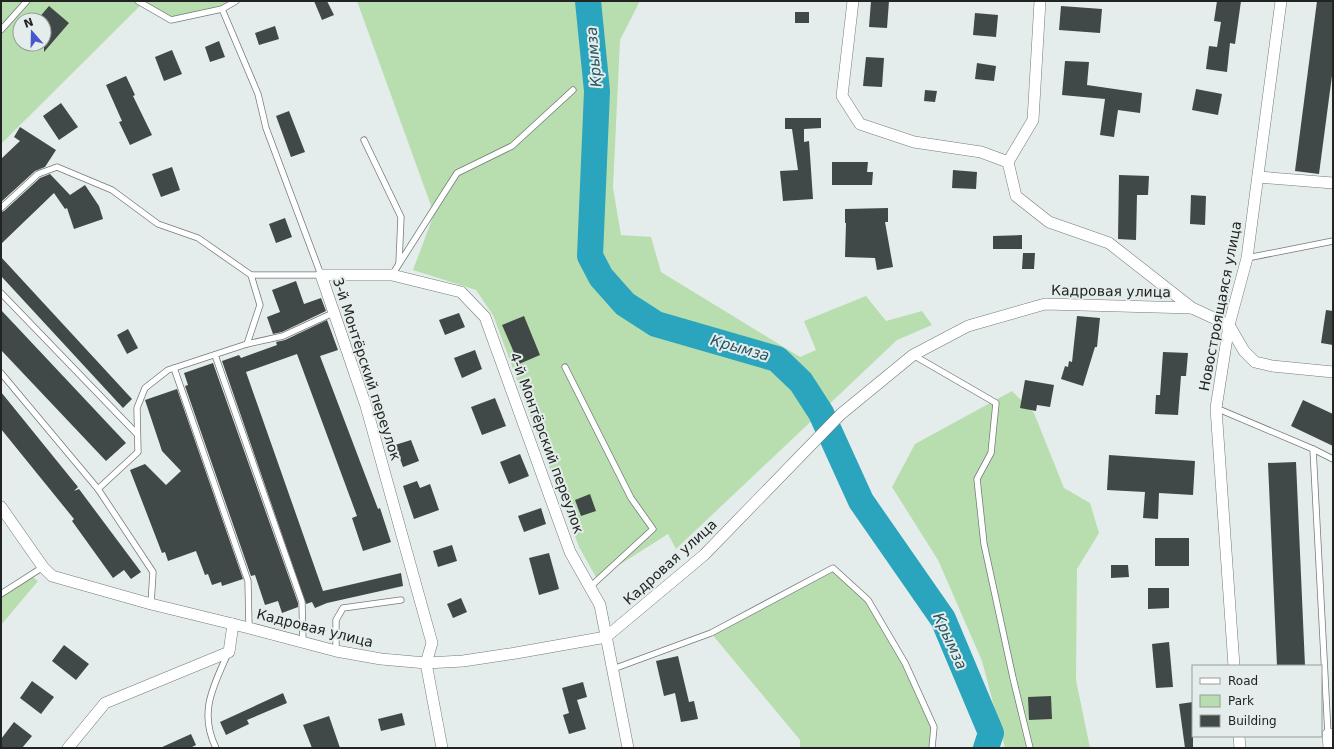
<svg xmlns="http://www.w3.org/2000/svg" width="1334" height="749" font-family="'DejaVu Sans',sans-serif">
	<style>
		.green { fill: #b8deaf; fill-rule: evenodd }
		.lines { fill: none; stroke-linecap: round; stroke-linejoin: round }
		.river { stroke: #2ba4be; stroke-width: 26 }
		.building { fill: #414848 }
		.lane-casing { stroke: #737b79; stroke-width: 7 }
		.street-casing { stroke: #737b79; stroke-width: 12 }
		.lane { stroke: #fff; stroke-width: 5.5 }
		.street { stroke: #fff; stroke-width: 11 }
		.labels { text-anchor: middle; stroke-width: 4; stroke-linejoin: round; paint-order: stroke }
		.street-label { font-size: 14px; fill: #212423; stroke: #e4edeb }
		.water-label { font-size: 15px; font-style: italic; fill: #255561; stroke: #e4edeb }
	</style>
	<rect width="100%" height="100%" fill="#e4edeb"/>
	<!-- green -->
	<g class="green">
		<path d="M 1,1 L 236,1 L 222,9 L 171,20 L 142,4 L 1,144 ZM 20,20 L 44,20 L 44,44 L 20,44 Z"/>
		<path d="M 357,1 L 640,1 L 620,40 L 613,188 L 621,235 L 651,237 L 661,272 L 800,357 L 816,350 L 804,321 L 866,296 L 886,321 L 922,311 L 932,325 L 897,340 L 676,549 L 668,534 L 597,579 L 579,547 L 493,315 L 476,290 L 413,270 L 434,214 Z"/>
		<path d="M 1012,391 L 1034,413 L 1064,488 L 1090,503 L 1099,533 L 1077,569 L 1076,680 L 1090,748 L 1005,748 L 982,661 L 938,560 L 892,487 L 915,444 Z"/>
		<path d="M 833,568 L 868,600 L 905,663 L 934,727 L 932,748 L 800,748 L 800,740 L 711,633 Z"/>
		<path d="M 30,575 L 38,581 L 1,625 L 1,594 Z"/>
	</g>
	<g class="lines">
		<!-- river -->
		<path class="river" d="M 588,1 L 597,91 L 590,256 L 601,277 L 625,304 L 656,324 L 777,359 L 801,382 L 821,413 L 861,501 L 943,619 L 991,733 L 986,748"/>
	</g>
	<!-- building -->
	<g class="building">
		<path d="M 314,1 L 327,1 L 334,15 L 322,20 Z"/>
		<path d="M 871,1 L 889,1 L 887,28 L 869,27 Z"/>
		<path d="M 1217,1 L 1241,1 L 1235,44 L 1230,43 L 1227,72 L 1206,69 L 1209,46 L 1217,47 L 1221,22 L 1214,21 Z"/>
		<path d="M 1317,1 L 1333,1 L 1333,68 L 1319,174 L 1295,171 Z"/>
		<path d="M 49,6 L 69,23 L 44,52 L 44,20 L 37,20 Z"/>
		<path d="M 1061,6 L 1102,9 L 1100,33 L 1059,30 Z"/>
		<rect x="795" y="12" width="14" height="11"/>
		<path d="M 975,13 L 998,15 L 996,37 L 973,35 Z"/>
		<path d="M 275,26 L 279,39 L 259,45 L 255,33 Z"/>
		<path d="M 219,41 L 225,57 L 210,62 L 205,47 Z"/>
		<path d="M 172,50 L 182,74 L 164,81 L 155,57 Z"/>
		<path d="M 866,57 L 884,58 L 882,87 L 863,86 Z"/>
		<path d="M 1065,61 L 1089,62 L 1087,85 L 1142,93 L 1140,113 L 1118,110 L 1114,137 L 1100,135 L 1105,99 L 1062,95 Z"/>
		<path d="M 977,63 L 996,66 L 994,81 L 975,79 Z"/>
		<path d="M 126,76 L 135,95 L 133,96 L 152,135 L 130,145 L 119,122 L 122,121 L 106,85 Z"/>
		<path d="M 1196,89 L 1222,94 L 1218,115 L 1192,110 Z"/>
		<path d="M 925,90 L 937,91 L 935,102 L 924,101 Z"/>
		<path d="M 61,103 L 78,127 L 59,140 L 43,116 Z"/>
		<path d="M 289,111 L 305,152 L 291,157 L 276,116 Z"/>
		<path d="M 785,118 L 821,118 L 821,128 L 804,129 L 804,142 L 809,141 L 810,155 L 813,199 L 783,201 L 780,171 L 798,170 L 792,129 L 785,129 Z"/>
		<path d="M 20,127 L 56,150 L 45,167 L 35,171 L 1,202 L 1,159 L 20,141 L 14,137 Z"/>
		<path d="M 832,162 L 868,162 L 867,172 L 873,172 L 872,185 L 832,185 Z"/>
		<path d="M 172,167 L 180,190 L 161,197 L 152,174 Z"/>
		<path d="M 953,170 L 977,172 L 976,189 L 952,188 Z"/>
		<path d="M 50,174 L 70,195 L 85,185 L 99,206 L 103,219 L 74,229 L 67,208 L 65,209 L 54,193 L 1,244 L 1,212 L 4,211 L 40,178 Z"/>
		<path d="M 1119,175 L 1149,176 L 1148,195 L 1137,195 L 1136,240 L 1118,239 Z"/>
		<path d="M 1191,195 L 1206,196 L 1205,225 L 1190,224 Z"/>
		<path d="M 888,208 L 888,222 L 885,222 L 893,267 L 877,270 L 875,258 L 845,257 L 846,223 L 845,223 L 845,209 Z"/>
		<path d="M 285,218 L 292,237 L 276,243 L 269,224 Z"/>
		<path d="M 1022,235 L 1022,249 L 993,249 L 993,236 Z"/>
		<path d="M 1023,253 L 1035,253 L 1034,269 L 1022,269 Z"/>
		<path d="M 1,257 L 132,399 L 123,408 L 1,276 Z"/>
		<path d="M 296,281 L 304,304 L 321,298 L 326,311 L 282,332 L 273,334 L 267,317 L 280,312 L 272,290 Z"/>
		<path d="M 1,310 L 126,443 L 106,461 L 1,350 Z"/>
		<path d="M 1326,310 L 1333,311 L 1333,345 L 1321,343 Z"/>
		<path d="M 459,313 L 465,327 L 445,335 L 439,320 Z"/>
		<path d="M 524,316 L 540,355 L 519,364 L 502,325 Z"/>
		<path d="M 1077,316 L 1100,318 L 1097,347 L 1095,347 L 1083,386 L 1061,379 L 1065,366 L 1068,367 L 1069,361 L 1072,362 Z"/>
		<path d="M 327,320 L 338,350 L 320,356 L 378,509 L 380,508 L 391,542 L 363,551 L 352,518 L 357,516 L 297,354 L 246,372 L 323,591 L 401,573 L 403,586 L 327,603 L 315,608 L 312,602 L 306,604 L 222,361 L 239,355 L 241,358 L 277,345 L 276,342 L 285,340 Z"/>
		<path d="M 128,329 L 138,348 L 127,354 L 117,335 Z"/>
		<path d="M 475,350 L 482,369 L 462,378 L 454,358 Z"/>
		<path d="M 1163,352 L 1188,353 L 1186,376 L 1181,376 L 1178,415 L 1155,414 L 1156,395 L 1160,395 Z"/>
		<path d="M 213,363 L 298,603 L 298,607 L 282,613 L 278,601 L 265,605 L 255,575 L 251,576 L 185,386 L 188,385 L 184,373 Z"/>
		<path d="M 1025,380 L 1054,385 L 1050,407 L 1037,405 L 1036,411 L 1020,408 Z"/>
		<path d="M 177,389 L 243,579 L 222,586 L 221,582 L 212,585 L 208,574 L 205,575 L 196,551 L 168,561 L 165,552 L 162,553 L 130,470 L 145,464 L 166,485 L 181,471 L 162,451 L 145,400 Z"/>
		<path d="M 1,392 L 78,487 L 74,491 L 79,489 L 141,572 L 131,579 L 124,570 L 113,578 L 72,521 L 74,519 L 1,429 Z"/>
		<path d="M 495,398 L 506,426 L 482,435 L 471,407 Z"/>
		<path d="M 1303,400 L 1333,414 L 1333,446 L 1291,426 Z"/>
		<path d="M 411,440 L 419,461 L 403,467 L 395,445 Z"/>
		<path d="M 520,454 L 529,476 L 509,484 L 500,462 Z"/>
		<path d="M 1109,455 L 1195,461 L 1193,495 L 1159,493 L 1158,519 L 1143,518 L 1145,492 L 1107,490 Z"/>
		<path d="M 1296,462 L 1305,666 L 1277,666 L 1268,463 Z"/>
		<path d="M 417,481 L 420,488 L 430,484 L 439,510 L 414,519 L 403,486 Z"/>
		<path d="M 590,494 L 596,511 L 581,516 L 575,500 Z"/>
		<path d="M 541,508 L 546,524 L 524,532 L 518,516 Z"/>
		<rect x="1155" y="538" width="34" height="28"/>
		<path d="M 452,545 L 457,561 L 438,567 L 433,551 Z"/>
		<path d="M 549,553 L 559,589 L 539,595 L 529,558 Z"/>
		<path d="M 1111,565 L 1128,565 L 1129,577 L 1111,578 Z"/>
		<path d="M 1148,588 L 1169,588 L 1169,608 L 1148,609 Z"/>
		<path d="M 461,598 L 467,612 L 453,618 L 447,604 Z"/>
		<path d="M 1169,642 L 1173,687 L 1156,688 L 1152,644 Z"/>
		<path d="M 64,645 L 89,664 L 76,680 L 52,661 Z"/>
		<path d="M 678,656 L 689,702 L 694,701 L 698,719 L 681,722 L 675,693 L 664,696 L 656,661 Z"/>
		<path d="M 32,681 L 54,697 L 41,714 L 20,698 Z"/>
		<path d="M 583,682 L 587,697 L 577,700 L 586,729 L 569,734 L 563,715 L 569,713 L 562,688 Z"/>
		<path d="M 283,693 L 287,703 L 247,720 L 249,724 L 226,735 L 220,722 Z"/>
		<path d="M 1051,696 L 1052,719 L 1029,720 L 1028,697 Z"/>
		<path d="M 1193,702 L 1193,748 L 1185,748 L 1179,704 Z"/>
		<path d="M 402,713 L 405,725 L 381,731 L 378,719 Z"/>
		<path d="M 329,716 L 340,748 L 312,748 L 303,725 Z"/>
		<path d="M 14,722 L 32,736 L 22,748 L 1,748 L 1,739 Z"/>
		<path d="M 191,734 L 196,745 L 190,748 L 160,748 Z"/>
	</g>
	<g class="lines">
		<defs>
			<g id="lane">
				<path d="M 138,1 L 171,20 L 222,9 L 236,1"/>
				<path d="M 1,30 L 27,1"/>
				<path d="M 364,140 L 401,217 L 399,263"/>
				<path d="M 1,208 L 38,174 L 57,167 L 112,190 L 158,224 L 198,238 L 251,275 L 321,275 L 266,128 L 258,94 L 222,9"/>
				<path d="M 1247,258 L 1333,241"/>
				<path d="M 392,275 L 457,173 L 512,146 L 573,90"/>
				<path d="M 1,293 L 137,434"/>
				<path d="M 247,344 L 283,336 L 333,313"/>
				<path d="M 215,355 L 302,602 L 303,643"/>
				<path d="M 913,355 L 996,403 L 991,453 L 977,479 L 984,544 L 1013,678 L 1030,748"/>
				<path d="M 565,367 L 631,498 L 653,529 L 590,587"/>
				<path d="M 174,368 L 248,581 L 249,628"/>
				<path d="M 1,373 L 98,489"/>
				<path d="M 1216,408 L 1313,449 L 1328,734"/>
				<path d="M 1313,449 L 1333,459"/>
				<path d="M 1,594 L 43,567"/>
				<path d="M 151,604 L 153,572 L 98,489 L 138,452 L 137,408 L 145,388 L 168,370 L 247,344 L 260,305 L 251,275"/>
				<path d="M 336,651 L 336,620 L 343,608 L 401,600"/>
				<path d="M 613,669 L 711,633 L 833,568 L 868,600 L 905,663 L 934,727 L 932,748"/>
				<path d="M 216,748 C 198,712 214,685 228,653"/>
			</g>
			<g id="street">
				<path d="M 853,1 L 842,96 L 860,124 L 914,142 L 981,152 L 1008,162"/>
				<path d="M 1040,1 L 1033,120 L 1008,162 L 1016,196 L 1049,222 L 1109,243 L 1192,308"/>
				<path d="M 1258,177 L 1333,183"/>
				<path d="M 1,507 L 43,567 L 52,576 L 151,604 L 249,628 L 336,651 L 381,659 L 426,663 L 463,661 L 516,653 L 606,637 L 704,555 L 841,414 L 913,355 L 968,326 L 1045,304 L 1192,308 L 1229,325 L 1244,351 L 1255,362 L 1272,366 L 1333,372"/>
				<path d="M 1234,666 L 1216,408 L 1229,325 L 1247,258 L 1281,1"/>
				<path d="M 1239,736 L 1240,748"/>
				<path d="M 68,748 L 105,703 L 229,652 L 233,624"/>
				<path d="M 442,748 L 426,663 L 432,643 L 366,406 L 321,275 L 392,275 L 461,292 L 485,317 L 570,552 L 600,605 L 628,748"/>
				<path d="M 1329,748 L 1328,734 L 1333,735"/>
			</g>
		</defs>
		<!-- lane casing -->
		<use href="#lane" class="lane-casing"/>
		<!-- street casing -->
		<use href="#street" class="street-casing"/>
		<!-- lane -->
		<use href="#lane" class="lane"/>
		<!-- street -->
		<use href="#street" class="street"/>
	</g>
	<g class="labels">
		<!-- street labels -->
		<g class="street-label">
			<text transform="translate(1111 291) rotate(1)" y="5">Кадровая улица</text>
			<text transform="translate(1220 306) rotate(-79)" y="5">Новостроящаяся улица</text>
			<text transform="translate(367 369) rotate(72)" y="5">3-й Монтёрский переулок</text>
			<text transform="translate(547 443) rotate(70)" y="5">4-й Монтёрский переулок</text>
			<text transform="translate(670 562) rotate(-42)" y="5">Кадровая улица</text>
			<text transform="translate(315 628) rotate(14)" y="5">Кадровая улица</text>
		</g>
		<!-- water labels -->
		<g class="water-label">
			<text transform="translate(594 57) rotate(-95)" y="5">Крымза</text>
			<text transform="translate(740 348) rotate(16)" y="5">Крымза</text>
			<text transform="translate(950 641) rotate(65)" y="5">Крымза</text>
		</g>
	</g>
	<!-- border -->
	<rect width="1334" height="749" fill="none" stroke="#212423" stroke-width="4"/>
	<!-- legend -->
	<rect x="1192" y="665" width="130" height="72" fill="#e4edeb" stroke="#969d9b"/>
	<rect x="1200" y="678" width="20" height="6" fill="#ffffff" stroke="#969d9b"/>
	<text x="1228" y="685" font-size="12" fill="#212423">Road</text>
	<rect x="1200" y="695" width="20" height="12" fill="#b8deaf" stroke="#969d9b"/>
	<text x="1228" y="705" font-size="12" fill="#212423">Park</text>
	<rect x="1200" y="715" width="20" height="12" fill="#414848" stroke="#969d9b"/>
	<text x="1228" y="725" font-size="12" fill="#212423">Building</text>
	<!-- north arrow -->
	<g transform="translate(32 32) rotate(340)"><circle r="19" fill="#e4edeb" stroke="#969d9b"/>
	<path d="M0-3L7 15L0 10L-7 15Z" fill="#4957cd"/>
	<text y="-6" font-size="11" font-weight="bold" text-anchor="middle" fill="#212423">N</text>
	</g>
</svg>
